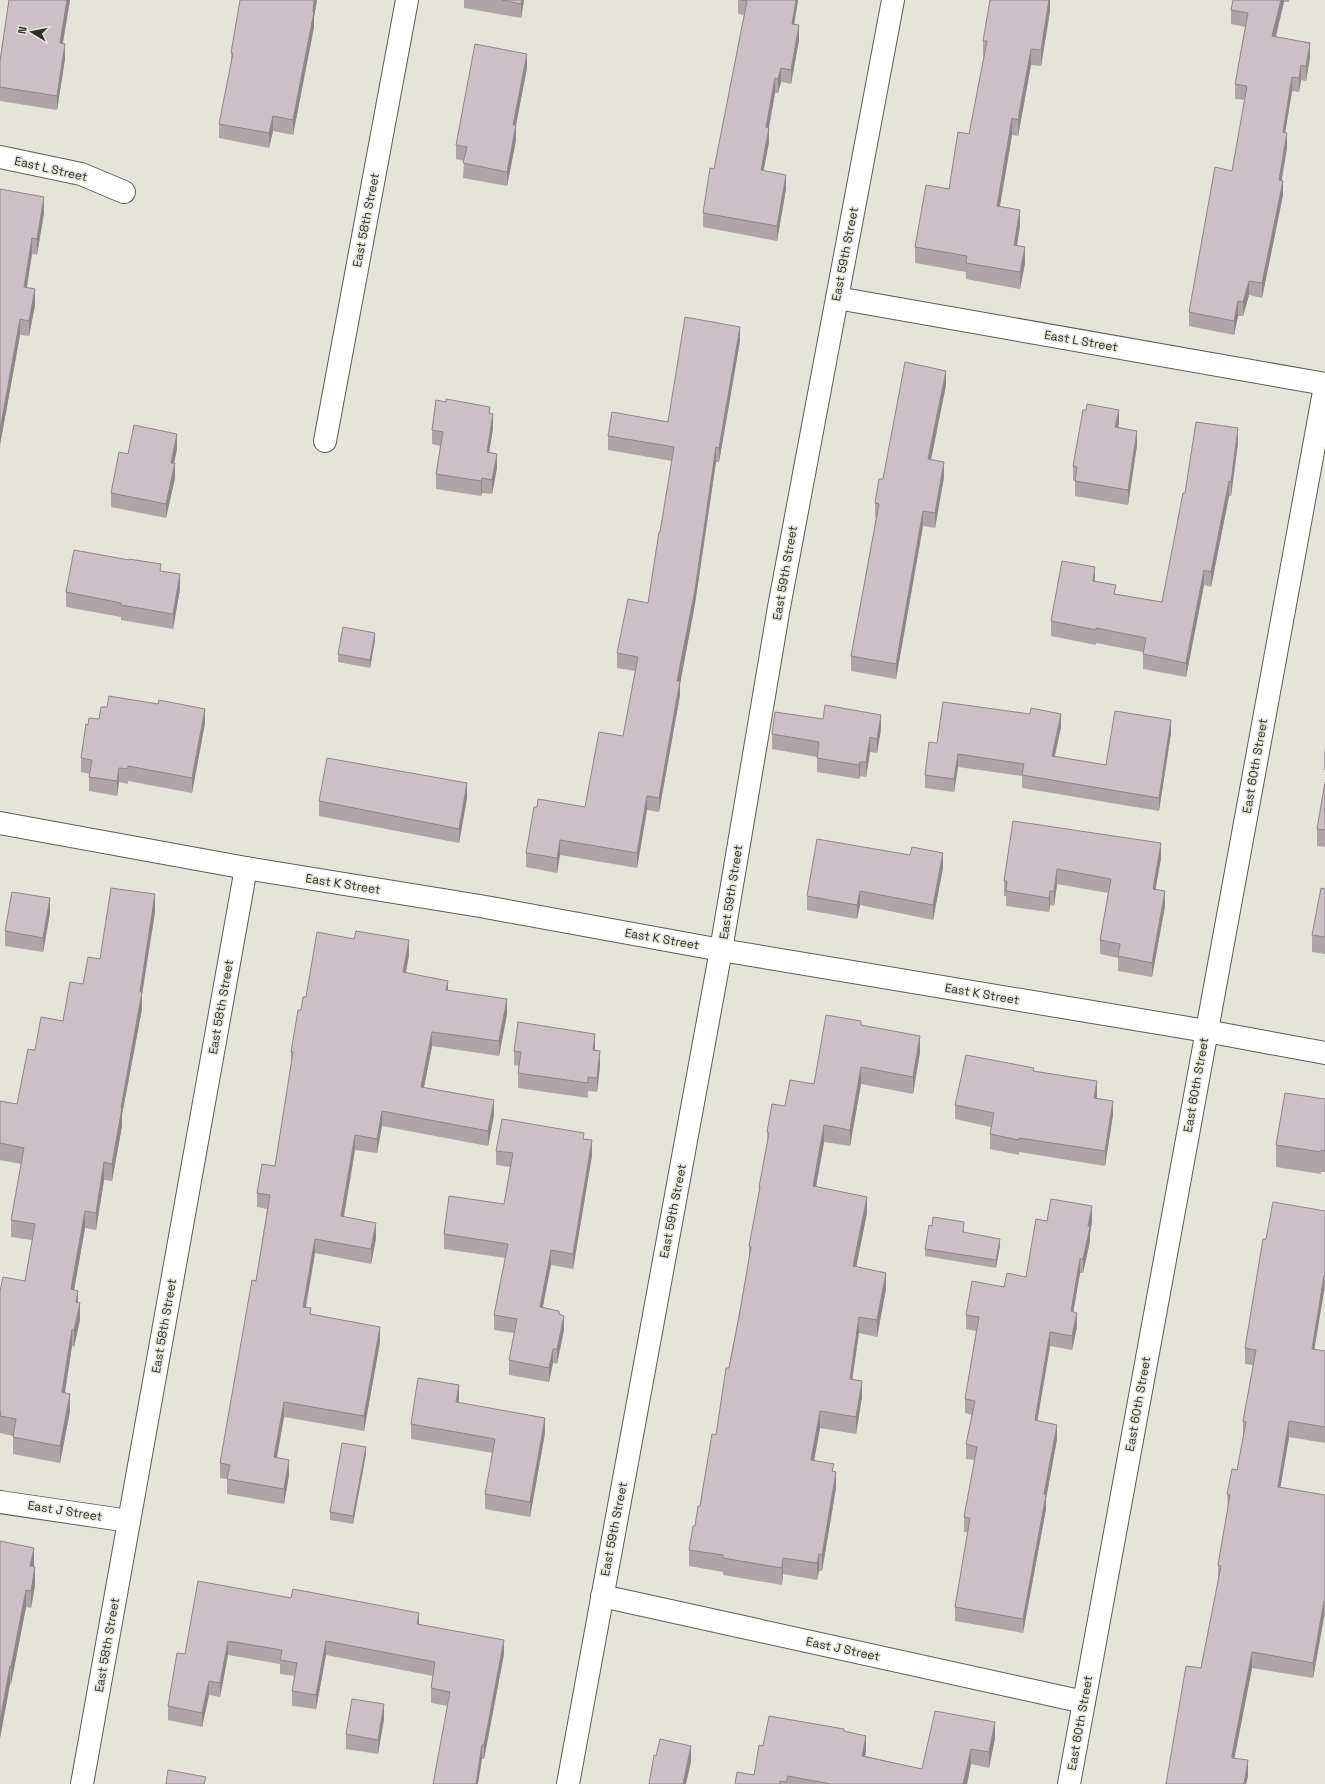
<svg xmlns="http://www.w3.org/2000/svg" width="1325" height="1784" font-family="'Space Grotesk',sans-serif">
	<style>
		.lines { fill: none; stroke-linecap: round; stroke-linejoin: round }
		.minor-casing { stroke: #5e5d55; stroke-width: 24 }
		.minor { stroke: #fff; stroke-width: 22 }
		.wall { fill: #aea5a9 }
		.shaded-wall { fill: #8d868a }
		.building { fill: #cac0c5; stroke: #8d868a }
		.labels { text-anchor: middle; stroke-width: 3; stroke-linejoin: round; paint-order: stroke }
		.street-label { font-size: 12px; fill: #2f2f2c; stroke: #e5e4db }
	</style>
	<rect width="100%" height="100%" fill="#e5e4db"/>
	<g class="lines">
		<defs>
			<g id="minor">
				<path d="M 0,157 L 81,174 L 124,192"/>
				<path d="M 837,298 L 1325,384"/>
				<path d="M 325,441 L 407,0"/>
				<path d="M 0,823 L 246,868 L 480,906 L 721,950 L 1206,1031 L 1325,1053"/>
				<path d="M 0,1502 L 129,1521"/>
				<path d="M 602,1596 L 1084,1702"/>
				<path d="M 82,1784 L 246,868"/>
				<path d="M 568,1784 L 721,950 L 779,607 L 893,0"/>
				<path d="M 1069,1784 L 1325,386"/>
			</g>
		</defs>
		<!-- minor casing -->
		<use href="#minor" class="minor-casing"/>
		<!-- minor -->
		<use href="#minor" class="minor"/>
	</g>
	<!-- wall -->
	<g class="wall">
		<path d="M 9,0 L 70,0 L 63,44 L 65,59 L 57,110 L 0,101 L 0,61 Z"/>
		<path d="M 240,0 L 317,0 L 314,17 L 314,27 L 293,135 L 273,131 L 269,148 L 219,138 L 219,124 L 231,66 L 231,53 Z"/>
		<path d="M 464,0 L 524,0 L 521,18 L 464,8 Z"/>
		<path d="M 738,0 L 798,0 L 794,24 L 799,40 L 791,84 L 781,82 L 778,93 L 775,93 L 769,128 L 769,142 L 763,171 L 786,189 L 777,241 L 703,227 L 703,213 L 714,169 L 744,15 L 738,14 Z"/>
		<path d="M 1050,0 L 1050,11 L 1041,66 L 1031,65 L 1018,136 L 1012,135 L 1000,206 L 1020,226 L 1017,246 L 1025,263 L 1020,289 L 966,279 L 966,272 L 915,263 L 915,247 L 949,189 L 969,134 L 984,57 L 983,57 L 983,41 Z"/>
		<path d="M 1233,0 L 1289,0 L 1289,2 L 1284,2 L 1276,37 L 1310,57 L 1306,81 L 1301,80 L 1299,92 L 1292,91 L 1285,132 L 1287,147 L 1282,180 L 1283,195 L 1262,298 L 1249,295 L 1243,316 L 1238,316 L 1234,335 L 1189,326 L 1189,312 L 1232,171 L 1245,100 L 1235,99 L 1235,84 L 1245,27 L 1231,24 L 1231,10 Z"/>
		<path d="M 527,68 L 516,125 L 516,140 L 507,186 L 463,178 L 464,161 L 456,159 L 456,145 Z"/>
		<path d="M 0,189 L 44,213 L 37,255 L 32,254 L 27,287 L 35,305 L 29,336 L 20,335 L 0,445 Z"/>
		<path d="M 740,341 L 719,462 L 716,462 L 695,604 L 680,684 L 680,695 L 659,812 L 647,810 L 637,868 L 560,855 L 557,873 L 526,867 L 526,853 L 537,807 L 585,807 L 623,736 L 635,671 L 617,668 L 617,653 L 648,603 L 672,461 L 608,450 L 608,436 L 668,422 Z"/>
		<path d="M 946,385 L 931,460 L 944,477 L 935,528 L 923,526 L 896,679 L 851,671 L 851,656 L 876,518 L 875,517 L 875,503 L 883,479 Z"/>
		<path d="M 490,413 L 493,428 L 489,452 L 497,468 L 492,494 L 482,493 L 481,496 L 436,489 L 436,474 L 440,446 L 432,444 L 432,430 Z"/>
		<path d="M 1119,424 L 1118,427 L 1137,445 L 1128,505 L 1075,496 L 1075,481 L 1073,480 L 1073,466 Z"/>
		<path d="M 1238,443 L 1231,496 L 1229,496 L 1211,587 L 1204,585 L 1186,677 L 1143,669 L 1143,652 L 1096,643 L 1096,645 L 1051,636 L 1051,621 L 1095,581 L 1116,594 L 1162,602 L 1185,493 Z"/>
		<path d="M 177,449 L 174,463 L 175,478 L 166,518 L 111,507 L 111,493 L 128,454 Z"/>
		<path d="M 161,571 L 180,589 L 173,629 L 121,620 L 121,617 L 66,607 L 66,592 Z"/>
		<path d="M 375,640 L 370,668 L 338,662 L 338,654 Z"/>
		<path d="M 99,719 L 205,723 L 192,793 L 128,781 L 128,784 L 119,782 L 117,796 L 89,791 L 89,774 L 81,772 L 81,758 L 88,725 Z"/>
		<path d="M 1061,727 L 1055,756 L 1106,765 L 1171,733 L 1159,811 L 1022,788 L 1022,776 L 958,767 L 954,792 L 925,788 L 925,775 L 937,743 Z"/>
		<path d="M 881,729 L 877,753 L 870,752 L 866,777 L 860,776 L 859,779 L 817,772 L 817,757 L 772,749 L 772,734 Z"/>
		<path d="M 1325,747 L 1325,770 L 1324,770 L 1324,753 Z"/>
		<path d="M 1325,782 L 1325,847 L 1317,846 L 1317,829 Z"/>
		<path d="M 467,798 L 459,843 L 319,816 L 319,801 Z"/>
		<path d="M 1013,821 L 1161,858 L 1155,890 L 1165,906 L 1152,977 L 1118,971 L 1118,958 L 1100,954 L 1100,940 L 1108,893 L 1057,884 L 1054,906 L 1050,905 L 1049,912 L 1006,906 L 1006,896 L 1004,896 L 1004,881 Z"/>
		<path d="M 943,868 L 933,920 L 860,905 L 857,919 L 807,910 L 807,896 Z"/>
		<path d="M 1325,889 L 1325,954 L 1312,952 L 1312,935 Z"/>
		<path d="M 155,912 L 142,994 L 142,1009 L 122,1115 L 122,1126 L 112,1181 L 104,1180 L 96,1230 L 85,1228 L 74,1290 L 78,1302 L 80,1320 L 74,1347 L 72,1346 L 65,1393 L 70,1411 L 60,1463 L 13,1454 L 13,1436 L 0,1433 L 0,1291 L 25,1281 L 32,1240 L 11,1237 L 11,1220 L 21,1164 L 0,1160 L 0,1101 L 17,1104 L 35,1050 L 63,1021 L 83,984 L 100,959 Z"/>
		<path d="M 50,913 L 43,952 L 5,946 L 5,931 Z"/>
		<path d="M 409,955 L 406,972 L 448,991 L 507,1014 L 499,1056 L 432,1046 L 424,1087 L 494,1115 L 488,1146 L 382,1126 L 377,1153 L 355,1150 L 344,1217 L 376,1238 L 371,1264 L 315,1253 L 306,1307 L 311,1314 L 380,1342 L 364,1431 L 284,1417 L 277,1458 L 289,1475 L 284,1504 L 227,1494 L 227,1479 L 220,1478 L 220,1463 L 256,1281 L 267,1209 L 257,1207 L 257,1193 L 275,1166 L 291,1066 L 291,1052 L 301,1010 L 306,997 Z"/>
		<path d="M 861,1025 L 920,1052 L 913,1094 L 861,1084 L 850,1146 L 824,1142 L 816,1187 L 867,1213 L 856,1267 L 886,1289 L 877,1337 L 859,1333 L 852,1379 L 862,1397 L 856,1434 L 820,1428 L 814,1461 L 834,1471 L 836,1488 L 822,1571 L 819,1571 L 817,1580 L 783,1574 L 782,1585 L 723,1575 L 723,1572 L 689,1566 L 689,1550 L 695,1526 L 716,1435 L 749,1260 L 749,1246 L 759,1195 L 759,1187 L 767,1145 L 767,1132 L 785,1106 L 814,1084 Z"/>
		<path d="M 595,1048 L 595,1051 L 600,1066 L 597,1092 L 588,1091 L 588,1098 L 518,1088 L 518,1073 L 519,1066 L 514,1065 L 514,1051 Z"/>
		<path d="M 1034,1071 L 1097,1096 L 1097,1098 L 1113,1115 L 1105,1166 L 1019,1152 L 1019,1155 L 990,1149 L 990,1134 L 991,1127 L 955,1119 L 955,1105 Z"/>
		<path d="M 1325,1099 L 1325,1172 L 1321,1172 L 1321,1174 L 1276,1167 L 1276,1145 Z"/>
		<path d="M 584,1139 L 592,1155 L 573,1269 L 551,1265 L 542,1307 L 559,1314 L 564,1330 L 557,1364 L 553,1363 L 549,1382 L 509,1375 L 509,1360 L 514,1333 L 494,1330 L 494,1315 L 505,1258 L 444,1249 L 444,1234 L 504,1204 L 510,1167 L 496,1165 L 496,1151 Z"/>
		<path d="M 1325,1211 L 1325,1291 L 1324,1291 L 1314,1349 L 1325,1351 L 1325,1443 L 1289,1437 L 1280,1487 L 1325,1495 L 1325,1617 L 1324,1617 L 1313,1678 L 1252,1668 L 1234,1758 L 1248,1776 L 1246,1784 L 1166,1784 L 1201,1668 L 1218,1581 L 1218,1565 L 1228,1510 L 1227,1494 L 1237,1470 L 1243,1437 L 1243,1421 L 1253,1365 L 1245,1364 L 1245,1348 L 1266,1239 Z"/>
		<path d="M 1047,1221 L 1092,1221 L 1090,1234 L 1090,1241 L 1083,1273 L 1080,1273 L 1073,1312 L 1077,1327 L 1072,1350 L 1050,1346 L 1037,1421 L 1057,1439 L 1046,1499 L 1046,1509 L 1023,1633 L 955,1621 L 955,1607 L 968,1532 L 964,1532 L 964,1517 L 975,1460 L 966,1459 L 966,1444 L 972,1415 L 965,1413 L 965,1399 L 976,1331 L 966,1329 L 966,1315 L 1004,1287 L 1026,1277 Z"/>
		<path d="M 964,1230 L 964,1232 L 1000,1246 L 996,1268 L 925,1256 L 925,1249 Z"/>
		<path d="M 459,1399 L 458,1403 L 545,1433 L 530,1517 L 485,1509 L 485,1494 L 493,1453 L 411,1439 L 411,1424 Z"/>
		<path d="M 366,1454 L 353,1524 L 330,1520 L 330,1512 Z"/>
		<path d="M 0,1541 L 34,1565 L 35,1585 L 31,1608 L 26,1607 L 11,1684 L 10,1684 L 0,1738 Z"/>
		<path d="M 198,1581 L 419,1625 L 504,1654 L 484,1759 L 482,1759 L 448,1706 L 431,1703 L 431,1688 L 433,1676 L 326,1655 L 316,1709 L 292,1706 L 292,1691 L 295,1676 L 280,1674 L 280,1664 L 228,1655 L 220,1697 L 209,1695 L 202,1727 L 168,1720 L 168,1706 L 185,1654 Z"/>
		<path d="M 384,1719 L 378,1754 L 346,1749 L 346,1734 Z"/>
		<path d="M 844,1731 L 866,1751 L 865,1756 L 922,1769 L 995,1738 L 989,1768 L 971,1764 L 967,1784 L 735,1784 L 754,1775 L 763,1746 Z"/>
	</g>
	<!-- shaded-wall -->
	<g class="shaded-wall">
		<path d="M 67,0 L 70,0 L 60,58 L 60,43 Z"/>
		<path d="M 314,0 L 317,0 L 314,17 L 314,27 L 293,135 L 293,120 Z"/>
		<path d="M 522,0 L 524,0 L 521,18 L 521,4 Z"/>
		<path d="M 796,0 L 798,0 L 792,38 L 792,24 Z"/>
		<path d="M 1049,0 L 1050,0 L 1050,11 L 1041,66 L 1041,50 Z"/>
		<path d="M 1281,0 L 1284,0 L 1284,2 L 1272,50 L 1272,36 Z"/>
		<path d="M 799,25 L 799,40 L 791,84 L 791,70 Z"/>
		<path d="M 1310,43 L 1310,57 L 1306,81 L 1306,66 Z"/>
		<path d="M 65,44 L 65,59 L 57,110 L 57,96 Z"/>
		<path d="M 1031,49 L 1031,65 L 1018,136 L 1018,120 Z"/>
		<path d="M 527,54 L 527,68 L 513,140 L 513,125 Z"/>
		<path d="M 1301,65 L 1301,80 L 1299,92 L 1299,78 Z"/>
		<path d="M 781,68 L 781,82 L 778,93 L 778,79 Z"/>
		<path d="M 1292,77 L 1292,91 L 1283,146 L 1283,132 Z"/>
		<path d="M 775,78 L 775,93 L 766,142 L 766,127 Z"/>
		<path d="M 273,116 L 273,131 L 269,148 L 269,133 Z"/>
		<path d="M 1012,118 L 1012,135 L 997,222 L 997,206 Z"/>
		<path d="M 516,125 L 516,140 L 507,186 L 507,172 Z"/>
		<path d="M 769,128 L 769,142 L 761,185 L 761,170 Z"/>
		<path d="M 1287,133 L 1287,147 L 1279,194 L 1279,180 Z"/>
		<path d="M 786,175 L 786,189 L 777,241 L 777,226 Z"/>
		<path d="M 1283,181 L 1283,195 L 1262,298 L 1262,283 Z"/>
		<path d="M 44,197 L 44,213 L 37,255 L 37,239 Z"/>
		<path d="M 1020,210 L 1020,226 L 1014,261 L 1014,245 Z"/>
		<path d="M 32,238 L 32,254 L 24,303 L 24,287 Z"/>
		<path d="M 1025,247 L 1025,263 L 1020,289 L 1020,272 Z"/>
		<path d="M 1249,281 L 1249,295 L 1243,316 L 1243,302 Z"/>
		<path d="M 35,289 L 35,305 L 29,336 L 29,321 Z"/>
		<path d="M 1238,301 L 1238,316 L 1234,335 L 1234,321 Z"/>
		<path d="M 20,319 L 20,335 L 0,445 L 0,430 Z"/>
		<path d="M 740,327 L 740,341 L 719,462 L 719,448 Z"/>
		<path d="M 946,371 L 946,385 L 928,474 L 928,459 Z"/>
		<path d="M 1119,410 L 1119,424 L 1115,442 L 1115,427 Z"/>
		<path d="M 493,414 L 493,428 L 487,466 L 487,452 Z"/>
		<path d="M 1238,428 L 1238,443 L 1231,496 L 1231,482 Z"/>
		<path d="M 1137,431 L 1137,445 L 1128,505 L 1128,490 Z"/>
		<path d="M 177,434 L 177,449 L 171,477 L 171,463 Z"/>
		<path d="M 716,447 L 716,462 L 695,604 L 680,684 L 680,695 L 659,812 L 659,798 L 677,681 Z"/>
		<path d="M 497,454 L 497,468 L 492,494 L 492,480 Z"/>
		<path d="M 944,462 L 944,477 L 935,528 L 935,513 Z"/>
		<path d="M 175,463 L 175,478 L 166,518 L 166,504 Z"/>
		<path d="M 482,478 L 482,493 L 481,496 L 481,481 Z"/>
		<path d="M 1229,481 L 1229,496 L 1211,587 L 1211,572 Z"/>
		<path d="M 923,511 L 923,526 L 896,679 L 896,664 Z"/>
		<path d="M 1095,567 L 1095,582 L 1093,581 Z"/>
		<path d="M 1204,570 L 1204,585 L 1186,677 L 1186,663 Z"/>
		<path d="M 180,574 L 180,589 L 173,629 L 173,614 Z"/>
		<path d="M 375,633 L 375,640 L 370,668 L 370,660 Z"/>
		<path d="M 205,709 L 205,723 L 192,793 L 192,778 Z"/>
		<path d="M 1061,714 L 1061,727 L 1052,768 L 1052,756 Z"/>
		<path d="M 881,715 L 881,729 L 877,753 L 877,739 Z"/>
		<path d="M 1171,720 L 1171,733 L 1159,811 L 1159,798 Z"/>
		<path d="M 870,737 L 870,752 L 866,777 L 866,762 Z"/>
		<path d="M 958,754 L 958,767 L 954,792 L 954,779 Z"/>
		<path d="M 860,762 L 860,776 L 859,779 L 859,765 Z"/>
		<path d="M 119,768 L 119,782 L 117,796 L 117,781 Z"/>
		<path d="M 467,783 L 467,798 L 459,843 L 459,829 Z"/>
		<path d="M 647,796 L 647,810 L 637,868 L 637,853 Z"/>
		<path d="M 560,840 L 560,855 L 557,873 L 557,858 Z"/>
		<path d="M 1161,843 L 1161,858 L 1153,904 L 1153,889 Z"/>
		<path d="M 943,853 L 943,868 L 933,920 L 933,905 Z"/>
		<path d="M 1057,869 L 1057,884 L 1054,906 L 1054,891 Z"/>
		<path d="M 860,891 L 860,905 L 857,919 L 857,905 Z"/>
		<path d="M 1050,891 L 1050,905 L 1049,912 L 1049,898 Z"/>
		<path d="M 1165,891 L 1165,906 L 1152,977 L 1152,963 Z"/>
		<path d="M 155,894 L 155,912 L 142,994 L 142,1009 L 122,1115 L 122,1126 L 112,1181 L 112,1164 Z"/>
		<path d="M 50,898 L 50,913 L 43,952 L 43,938 Z"/>
		<path d="M 409,940 L 409,955 L 403,987 L 403,972 Z"/>
		<path d="M 448,981 L 448,995 L 446,990 Z"/>
		<path d="M 507,999 L 507,1014 L 499,1056 L 499,1041 Z"/>
		<path d="M 432,1032 L 432,1046 L 421,1102 L 421,1087 Z"/>
		<path d="M 595,1034 L 595,1048 L 593,1065 L 593,1050 Z"/>
		<path d="M 920,1036 L 920,1052 L 913,1094 L 913,1077 Z"/>
		<path d="M 600,1051 L 600,1066 L 597,1092 L 597,1078 Z"/>
		<path d="M 861,1067 L 861,1084 L 850,1146 L 850,1130 Z"/>
		<path d="M 1097,1081 L 1097,1096 L 1094,1112 L 1094,1098 Z"/>
		<path d="M 494,1100 L 494,1115 L 488,1146 L 488,1131 Z"/>
		<path d="M 1113,1101 L 1113,1115 L 1105,1166 L 1105,1151 Z"/>
		<path d="M 382,1111 L 382,1126 L 377,1153 L 377,1139 Z"/>
		<path d="M 824,1125 L 824,1142 L 813,1203 L 813,1186 Z"/>
		<path d="M 355,1135 L 355,1150 L 341,1231 L 341,1216 Z"/>
		<path d="M 592,1140 L 592,1155 L 573,1269 L 573,1254 Z"/>
		<path d="M 104,1162 L 104,1180 L 96,1230 L 96,1213 Z"/>
		<path d="M 867,1197 L 867,1213 L 853,1283 L 853,1266 Z"/>
		<path d="M 1092,1206 L 1092,1221 L 1090,1234 L 1090,1241 L 1083,1273 L 1083,1259 L 1088,1226 Z"/>
		<path d="M 85,1211 L 85,1228 L 71,1307 L 71,1289 Z"/>
		<path d="M 376,1223 L 376,1238 L 371,1264 L 371,1249 Z"/>
		<path d="M 315,1239 L 315,1253 L 303,1322 L 303,1307 Z"/>
		<path d="M 1000,1239 L 1000,1246 L 996,1268 L 996,1260 Z"/>
		<path d="M 551,1250 L 551,1265 L 540,1322 L 540,1307 Z"/>
		<path d="M 1080,1259 L 1080,1273 L 1071,1326 L 1071,1311 Z"/>
		<path d="M 886,1273 L 886,1289 L 877,1337 L 877,1320 Z"/>
		<path d="M 1324,1276 L 1324,1291 L 1312,1364 L 1312,1349 Z"/>
		<path d="M 78,1291 L 78,1308 L 76,1302 Z"/>
		<path d="M 80,1303 L 80,1320 L 74,1347 L 74,1330 Z"/>
		<path d="M 1077,1313 L 1077,1327 L 1072,1350 L 1072,1336 Z"/>
		<path d="M 564,1316 L 564,1330 L 557,1364 L 557,1349 Z"/>
		<path d="M 859,1317 L 859,1333 L 850,1395 L 850,1379 Z"/>
		<path d="M 380,1327 L 380,1342 L 364,1431 L 364,1416 Z"/>
		<path d="M 72,1329 L 72,1346 L 62,1410 L 62,1392 Z"/>
		<path d="M 1050,1332 L 1050,1346 L 1035,1435 L 1035,1420 Z"/>
		<path d="M 553,1349 L 553,1363 L 549,1382 L 549,1368 Z"/>
		<path d="M 862,1381 L 862,1397 L 856,1434 L 856,1417 Z"/>
		<path d="M 459,1385 L 459,1399 L 456,1417 L 456,1402 Z"/>
		<path d="M 70,1394 L 70,1411 L 60,1463 L 60,1446 Z"/>
		<path d="M 284,1402 L 284,1417 L 274,1472 L 274,1457 Z"/>
		<path d="M 820,1411 L 820,1428 L 811,1477 L 811,1460 Z"/>
		<path d="M 545,1418 L 545,1433 L 530,1517 L 530,1502 Z"/>
		<path d="M 1289,1421 L 1289,1437 L 1278,1502 L 1278,1487 Z"/>
		<path d="M 1057,1425 L 1057,1439 L 1046,1499 L 1046,1509 L 1023,1633 L 1023,1619 L 1044,1494 Z"/>
		<path d="M 366,1447 L 366,1454 L 353,1524 L 353,1516 Z"/>
		<path d="M 289,1460 L 289,1475 L 284,1504 L 284,1489 Z"/>
		<path d="M 836,1472 L 836,1488 L 822,1571 L 822,1555 Z"/>
		<path d="M 34,1548 L 34,1565 L 30,1584 L 30,1566 Z"/>
		<path d="M 819,1554 L 819,1571 L 817,1580 L 817,1563 Z"/>
		<path d="M 783,1558 L 783,1574 L 782,1585 L 782,1568 Z"/>
		<path d="M 35,1567 L 35,1585 L 31,1608 L 31,1591 Z"/>
		<path d="M 26,1590 L 26,1607 L 11,1684 L 11,1667 Z"/>
		<path d="M 1324,1601 L 1324,1617 L 1313,1678 L 1313,1663 Z"/>
		<path d="M 419,1613 L 419,1627 L 417,1624 Z"/>
		<path d="M 504,1640 L 504,1654 L 484,1759 L 484,1745 Z"/>
		<path d="M 228,1641 L 228,1655 L 220,1697 L 220,1683 Z"/>
		<path d="M 326,1641 L 326,1655 L 316,1709 L 316,1695 Z"/>
		<path d="M 1252,1652 L 1252,1668 L 1232,1771 L 1232,1755 Z"/>
		<path d="M 10,1666 L 10,1684 L 0,1738 L 0,1721 Z"/>
		<path d="M 209,1681 L 209,1695 L 202,1727 L 202,1713 Z"/>
		<path d="M 384,1704 L 384,1719 L 378,1754 L 378,1740 Z"/>
		<path d="M 995,1722 L 995,1738 L 989,1768 L 989,1752 Z"/>
		<path d="M 866,1736 L 866,1751 L 862,1771 L 862,1756 Z"/>
		<path d="M 482,1745 L 482,1759 L 478,1784 L 476,1784 Z"/>
		<path d="M 691,1746 L 691,1762 L 686,1784 L 683,1784 Z"/>
		<path d="M 971,1749 L 971,1764 L 967,1784 L 963,1784 Z"/>
		<path d="M 1248,1760 L 1248,1776 L 1246,1784 L 1244,1784 Z"/>
	</g>
	<!-- building -->
	<g class="building">
		<path d="M 9,0 L 67,0 L 60,43 L 65,44 L 57,96 L 0,87 L 0,61 Z"/>
		<path d="M 240,0 L 314,0 L 313,12 L 314,12 L 293,120 L 273,116 L 269,133 L 219,124 L 233,53 L 231,53 Z"/>
		<path d="M 502,0 L 522,0 L 521,4 Z"/>
		<path d="M 741,0 L 796,0 L 792,24 L 799,25 L 791,70 L 781,68 L 778,79 L 775,78 L 766,127 L 769,128 L 761,170 L 786,175 L 777,226 L 703,213 L 710,168 L 714,169 L 747,1 Z"/>
		<path d="M 990,0 L 1049,0 L 1041,50 L 1031,49 L 1018,120 L 1012,118 L 997,206 L 1020,210 L 1014,245 L 1025,247 L 1020,272 L 966,263 L 967,256 L 915,247 L 926,185 L 949,189 L 958,132 L 969,134 L 987,41 L 983,41 Z"/>
		<path d="M 1233,0 L 1281,0 L 1272,36 L 1310,43 L 1306,66 L 1301,65 L 1299,78 L 1292,77 L 1283,132 L 1287,133 L 1279,180 L 1283,181 L 1262,283 L 1249,281 L 1243,302 L 1238,301 L 1234,321 L 1189,312 L 1215,167 L 1232,171 L 1247,86 L 1235,84 L 1248,13 L 1231,10 Z"/>
		<path d="M 475,44 L 527,54 L 513,125 L 516,125 L 507,172 L 463,163 L 467,147 L 456,145 Z"/>
		<path d="M 0,189 L 44,197 L 37,239 L 32,238 L 24,287 L 35,289 L 29,321 L 20,319 L 0,430 Z"/>
		<path d="M 685,317 L 740,327 L 719,448 L 716,447 L 695,590 L 677,681 L 680,681 L 659,798 L 647,796 L 637,853 L 560,840 L 557,858 L 526,853 L 534,807 L 537,807 L 538,799 L 585,807 L 599,732 L 623,736 L 638,657 L 617,653 L 628,599 L 648,603 L 659,532 L 660,532 L 674,447 L 608,436 L 612,412 L 668,422 Z"/>
		<path d="M 905,362 L 946,371 L 928,459 L 944,462 L 935,513 L 923,511 L 896,664 L 851,656 L 879,504 L 875,503 L 879,479 L 883,479 Z"/>
		<path d="M 446,399 L 490,407 L 489,413 L 493,414 L 487,452 L 497,454 L 492,480 L 482,478 L 481,481 L 436,474 L 443,432 L 432,430 L 436,400 L 446,402 Z"/>
		<path d="M 1087,404 L 1119,410 L 1115,427 L 1137,431 L 1128,490 L 1075,481 L 1077,467 L 1073,466 L 1083,410 L 1086,410 Z"/>
		<path d="M 1196,422 L 1238,428 L 1231,482 L 1229,481 L 1211,572 L 1204,570 L 1186,663 L 1143,654 L 1146,638 L 1096,628 L 1096,630 L 1051,621 L 1062,561 L 1095,567 L 1093,581 L 1116,585 L 1114,594 L 1162,602 L 1183,493 L 1185,493 Z"/>
		<path d="M 134,425 L 177,434 L 171,463 L 175,463 L 166,504 L 111,493 L 119,452 L 128,454 Z"/>
		<path d="M 74,550 L 129,560 L 129,559 L 161,564 L 160,571 L 180,574 L 173,614 L 121,605 L 121,603 L 66,592 Z"/>
		<path d="M 343,627 L 375,633 L 370,660 L 338,654 Z"/>
		<path d="M 109,696 L 158,704 L 159,700 L 205,709 L 192,778 L 128,766 L 128,769 L 119,768 L 117,781 L 89,777 L 92,760 L 81,758 L 86,724 L 88,725 L 89,718 L 99,719 L 101,707 L 107,707 Z"/>
		<path d="M 943,702 L 1030,714 L 1031,708 L 1061,714 L 1052,756 L 1106,765 L 1115,711 L 1171,720 L 1159,798 L 1022,775 L 1024,764 L 958,754 L 954,779 L 925,775 L 929,742 L 937,743 Z"/>
		<path d="M 825,705 L 881,715 L 877,739 L 870,737 L 866,762 L 860,762 L 859,765 L 817,758 L 819,742 L 772,734 L 775,712 L 823,719 Z"/>
		<path d="M 327,758 L 467,783 L 459,829 L 319,801 Z"/>
		<path d="M 1325,782 L 1325,830 L 1317,829 Z"/>
		<path d="M 1013,821 L 1161,843 L 1153,889 L 1165,891 L 1152,963 L 1118,956 L 1120,944 L 1100,940 L 1111,879 L 1057,869 L 1054,891 L 1050,891 L 1049,898 L 1006,891 L 1007,881 L 1004,881 Z"/>
		<path d="M 817,839 L 910,855 L 912,847 L 943,853 L 933,905 L 860,891 L 857,905 L 807,896 Z"/>
		<path d="M 111,888 L 155,894 L 140,992 L 142,992 L 121,1108 L 122,1108 L 112,1164 L 104,1162 L 96,1213 L 85,1211 L 71,1289 L 78,1291 L 76,1302 L 80,1303 L 74,1330 L 72,1329 L 62,1392 L 70,1394 L 60,1446 L 13,1437 L 16,1419 L 0,1416 L 1,1412 L 0,1412 L 0,1291 L 3,1277 L 25,1281 L 35,1224 L 11,1220 L 24,1148 L 0,1143 L 0,1101 L 17,1104 L 28,1049 L 35,1050 L 41,1017 L 63,1021 L 70,982 L 83,984 L 88,957 L 100,959 Z"/>
		<path d="M 1321,888 L 1325,889 L 1325,937 L 1312,935 Z"/>
		<path d="M 12,892 L 50,898 L 43,938 L 5,931 Z"/>
		<path d="M 356,931 L 409,940 L 403,972 L 448,981 L 446,990 L 507,999 L 499,1041 L 432,1032 L 421,1087 L 494,1100 L 488,1131 L 382,1111 L 377,1139 L 355,1135 L 341,1216 L 376,1223 L 371,1249 L 315,1239 L 303,1307 L 311,1308 L 310,1314 L 380,1327 L 364,1416 L 284,1402 L 274,1457 L 289,1460 L 284,1489 L 227,1479 L 230,1465 L 220,1463 L 252,1280 L 256,1281 L 270,1195 L 257,1193 L 262,1164 L 275,1166 L 293,1052 L 291,1052 L 298,1010 L 301,1010 L 303,997 L 306,997 L 317,932 L 354,939 Z"/>
		<path d="M 826,1015 L 861,1021 L 861,1025 L 920,1036 L 913,1077 L 861,1067 L 850,1130 L 824,1125 L 813,1186 L 867,1197 L 853,1266 L 886,1273 L 877,1320 L 859,1317 L 850,1379 L 862,1381 L 856,1417 L 820,1411 L 811,1460 L 834,1464 L 832,1471 L 836,1472 L 822,1555 L 819,1554 L 817,1563 L 783,1558 L 782,1568 L 723,1558 L 723,1555 L 689,1550 L 693,1526 L 695,1526 L 698,1506 L 700,1506 L 712,1434 L 716,1435 L 726,1368 L 729,1368 L 739,1317 L 751,1247 L 749,1246 L 760,1187 L 759,1187 L 769,1133 L 767,1132 L 772,1104 L 785,1106 L 790,1080 L 814,1084 Z"/>
		<path d="M 518,1022 L 595,1034 L 593,1050 L 600,1051 L 597,1078 L 588,1077 L 588,1083 L 518,1073 L 521,1052 L 514,1051 Z"/>
		<path d="M 966,1055 L 1034,1068 L 1033,1071 L 1097,1081 L 1094,1098 L 1113,1101 L 1105,1151 L 1019,1138 L 1019,1140 L 990,1134 L 994,1113 L 955,1105 Z"/>
		<path d="M 1285,1093 L 1325,1099 L 1325,1151 L 1321,1150 L 1321,1152 L 1276,1145 Z"/>
		<path d="M 502,1119 L 584,1133 L 583,1139 L 592,1140 L 573,1254 L 551,1250 L 540,1307 L 559,1311 L 559,1314 L 564,1316 L 557,1349 L 553,1349 L 549,1368 L 509,1360 L 517,1319 L 494,1315 L 508,1244 L 444,1234 L 449,1196 L 504,1204 L 513,1153 L 496,1151 Z"/>
		<path d="M 1051,1199 L 1092,1206 L 1088,1226 L 1090,1227 L 1083,1259 L 1080,1259 L 1071,1311 L 1077,1313 L 1072,1336 L 1050,1332 L 1035,1420 L 1057,1425 L 1044,1494 L 1046,1495 L 1023,1619 L 955,1607 L 970,1518 L 964,1517 L 977,1447 L 966,1444 L 975,1401 L 965,1399 L 979,1317 L 966,1315 L 972,1281 L 1004,1287 L 1007,1273 L 1026,1277 L 1036,1219 L 1047,1221 Z"/>
		<path d="M 1273,1202 L 1325,1211 L 1325,1276 L 1324,1276 L 1312,1349 L 1325,1351 L 1325,1427 L 1289,1421 L 1278,1487 L 1325,1495 L 1325,1602 L 1324,1601 L 1313,1663 L 1252,1652 L 1232,1755 L 1232,1758 L 1248,1760 L 1244,1784 L 1166,1784 L 1186,1666 L 1201,1668 L 1221,1566 L 1218,1565 L 1230,1495 L 1227,1494 L 1232,1469 L 1237,1470 L 1246,1422 L 1243,1421 L 1256,1350 L 1245,1348 L 1263,1239 L 1266,1239 Z"/>
		<path d="M 933,1217 L 964,1222 L 963,1232 L 1000,1239 L 996,1260 L 925,1249 L 929,1225 L 932,1226 Z"/>
		<path d="M 418,1378 L 459,1385 L 456,1402 L 545,1418 L 530,1502 L 485,1494 L 495,1439 L 411,1424 Z"/>
		<path d="M 342,1443 L 366,1447 L 353,1516 L 330,1512 Z"/>
		<path d="M 0,1541 L 34,1548 L 30,1566 L 35,1567 L 31,1591 L 26,1590 L 11,1667 L 10,1666 L 0,1721 Z"/>
		<path d="M 198,1581 L 291,1598 L 293,1589 L 367,1603 L 419,1613 L 417,1624 L 504,1640 L 484,1745 L 482,1745 L 476,1784 L 433,1784 L 450,1692 L 431,1688 L 435,1662 L 326,1641 L 316,1695 L 292,1691 L 297,1663 L 280,1660 L 282,1650 L 228,1641 L 220,1683 L 209,1681 L 202,1713 L 168,1706 L 177,1653 L 185,1654 Z"/>
		<path d="M 352,1699 L 384,1704 L 378,1740 L 346,1734 Z"/>
		<path d="M 935,1711 L 995,1722 L 989,1752 L 971,1749 L 963,1784 L 831,1784 L 788,1776 L 786,1782 L 780,1781 L 780,1784 L 735,1784 L 737,1772 L 754,1775 L 759,1745 L 763,1746 L 769,1716 L 844,1729 L 844,1731 L 866,1736 L 862,1756 L 922,1769 Z"/>
		<path d="M 660,1739 L 691,1746 L 683,1784 L 649,1784 L 654,1755 L 656,1756 Z"/>
		<path d="M 168,1770 L 206,1777 L 204,1784 L 166,1784 Z"/>
	</g>
	<g class="labels">
		<!-- street labels -->
		<g class="street-label">
			<text transform="translate(51 169) rotate(13)" y="4">East L Street</text>
			<text transform="translate(366 220) rotate(-79)" y="4">East 58th Street</text>
			<text transform="translate(845 254) rotate(-79)" y="4">East 59th Street</text>
			<text transform="translate(1081 341) rotate(10)" y="4">East L Street</text>
			<text transform="translate(785 573) rotate(-80)" y="4">East 59th Street</text>
			<text transform="translate(1255 766) rotate(-80)" y="4">East 60th Street</text>
			<text transform="translate(343 884) rotate(9)" y="4">East K Street</text>
			<text transform="translate(731 892) rotate(-81)" y="4">East 59th Street</text>
			<text transform="translate(662 939) rotate(10)" y="4">East K Street</text>
			<text transform="translate(982 994) rotate(10)" y="4">East K Street</text>
			<text transform="translate(221 1007) rotate(-80)" y="4">East 58th Street</text>
			<text transform="translate(1196 1085) rotate(-80)" y="4">East 60th Street</text>
			<text transform="translate(673 1211) rotate(-79)" y="4">East 59th Street</text>
			<text transform="translate(164 1326) rotate(-80)" y="4">East 58th Street</text>
			<text transform="translate(1138 1404) rotate(-80)" y="4">East 60th Street</text>
			<text transform="translate(65 1511) rotate(9)" y="4">East J Street</text>
			<text transform="translate(614 1529) rotate(-79)" y="4">East 59th Street</text>
			<text transform="translate(107 1645) rotate(-80)" y="4">East 58th Street</text>
			<text transform="translate(843 1649) rotate(12)" y="4">East J Street</text>
			<text transform="translate(1080 1723) rotate(-80)" y="4">East 60th Street</text>
		</g>
	</g>
	<!-- north arrow -->
	<g transform="translate(32 32) rotate(280)" stroke="#e5e4db" stroke-width="3" paint-order="stroke">
	<path d="M0-3L7 15L0 10L-7 15Z" fill="#2f2f2c"/>
	<text y="-6" font-size="11" font-weight="bold" text-anchor="middle" fill="#2f2f2c">N</text>
	</g>
</svg>
